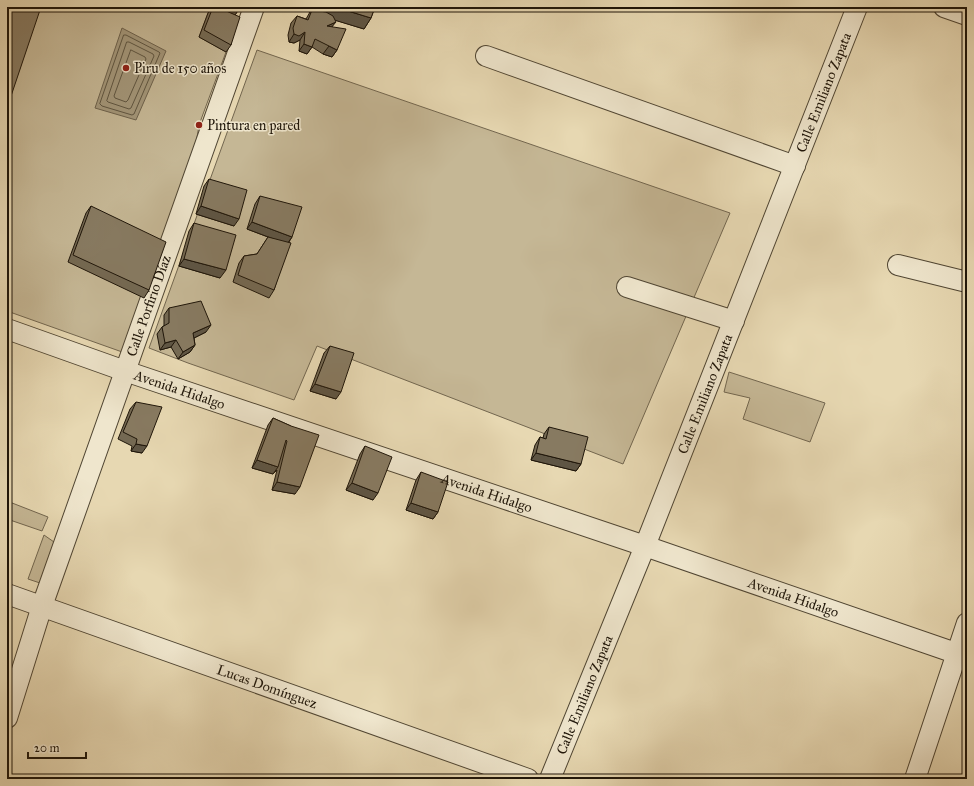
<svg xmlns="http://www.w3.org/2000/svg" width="974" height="786" font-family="'IM FELL Great Primer',serif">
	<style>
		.green { fill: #c5b795; stroke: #72664f }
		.water { fill: #a39679; stroke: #6e624c }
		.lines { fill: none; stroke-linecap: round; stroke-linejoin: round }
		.shore { stroke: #605641; stroke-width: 1 }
		.minor-casing { stroke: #504633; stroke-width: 22 }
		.minor { stroke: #efe6cd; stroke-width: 20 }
		.wall { fill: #746953; stroke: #1e1509 }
		.shaded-wall { fill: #5e5544; stroke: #1e1509 }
		.building { fill: #877a61; stroke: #1e1509 }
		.poi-dot { fill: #8f2418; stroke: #efe6cd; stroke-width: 1.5 }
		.labels { text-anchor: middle; stroke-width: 3; stroke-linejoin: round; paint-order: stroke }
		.poi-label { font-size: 14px; fill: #1e1509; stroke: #efe6cd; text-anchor: start }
		.street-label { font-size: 14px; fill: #1e1509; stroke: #efe6cd }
	</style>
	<rect width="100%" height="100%" fill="#e7d8b2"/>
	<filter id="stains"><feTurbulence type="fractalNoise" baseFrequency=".005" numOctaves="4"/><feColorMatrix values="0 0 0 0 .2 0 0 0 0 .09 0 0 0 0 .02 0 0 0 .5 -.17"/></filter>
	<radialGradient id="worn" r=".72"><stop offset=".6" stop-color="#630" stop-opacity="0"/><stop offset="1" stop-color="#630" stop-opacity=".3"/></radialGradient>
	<!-- green -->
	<g class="green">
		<path d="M 7,7 L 212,7 L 208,13 L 199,37 L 226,52 L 199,125 L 195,150 L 125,353 L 7,311 Z"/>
		<path d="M 257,50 L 730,213 L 623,464 L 317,346 L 294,400 L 188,363 L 149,348 Z"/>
		<path d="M 729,372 L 825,403 L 810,442 L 743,419 L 750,398 L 724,392 Z"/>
		<path d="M 7,501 L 48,517 L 42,531 L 7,519 Z"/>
		<path d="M 44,535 L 54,542 L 40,583 L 28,579 Z"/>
	</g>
	<!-- water -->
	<path class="water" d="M 122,28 L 166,51 L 136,120 L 95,108 Z"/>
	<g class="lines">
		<!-- shore -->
		<g class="shore">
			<path d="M 124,35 L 126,35 L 159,52 L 160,53 L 134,114 L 132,115 L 102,106 L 100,104 Z"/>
			<path d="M 127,42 L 129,42 L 153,54 L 154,56 L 131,108 L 129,109 L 108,102 L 107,101 Z"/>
			<path d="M 131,50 L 145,57 L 146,59 L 128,100 L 126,102 L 115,98 L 114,96 L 130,52 Z"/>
		</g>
		<defs>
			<g id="minor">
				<path d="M 944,7 L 967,15"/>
				<path d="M 486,56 L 795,166"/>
				<path d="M 898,265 L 967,282"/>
				<path d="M 627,287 L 734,321"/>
				<path id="s1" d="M 7,329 L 125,371 L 645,546 L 967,657"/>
				<path id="s2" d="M 7,594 L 528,779"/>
				<path id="s3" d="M 7,718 L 42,606 L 254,7"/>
				<path id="s4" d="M 550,779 L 645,546 L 857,7"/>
				<path d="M 915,779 L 967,623"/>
			</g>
		</defs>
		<!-- minor casing -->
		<use href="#minor" class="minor-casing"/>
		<!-- minor -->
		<use href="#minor" class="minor"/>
	</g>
	<!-- wall -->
	<g class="wall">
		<path d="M 211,7 L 240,7 L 235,15 L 231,45 L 226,52 L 199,37 L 208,13 L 211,8 Z"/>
		<path d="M 293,7 L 375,7 L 371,18 L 364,29 L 335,20 L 332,27 L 337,50 L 332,57 L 323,54 L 312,47 L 307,54 L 299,51 L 300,40 L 294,43 L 289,42 L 288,35 L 291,23 L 297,16 L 306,19 L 310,12 Z"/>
		<path d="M 209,179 L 234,226 L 196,214 L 204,186 Z"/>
		<path d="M 260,196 L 292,237 L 289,242 L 274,290 L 269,298 L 233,282 L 239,263 L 244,256 L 257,254 L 268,237 L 247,229 L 255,204 Z"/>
		<path d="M 91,206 L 149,290 L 144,298 L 68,262 L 86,213 Z"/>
		<path d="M 194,223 L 220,278 L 179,266 L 189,231 Z"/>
		<path d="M 169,308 L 206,332 L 194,338 L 195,345 L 190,352 L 178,359 L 171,347 L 160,350 L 157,334 L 162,327 L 164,326 L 164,315 Z"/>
		<path d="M 330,346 L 336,399 L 310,391 L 324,353 Z"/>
		<path d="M 136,402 L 142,453 L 131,451 L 132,446 L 118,439 L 130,409 Z"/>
		<path d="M 273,418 L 291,426 L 295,494 L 272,490 L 277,470 L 273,474 L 252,468 L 268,425 Z"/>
		<path d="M 549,427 L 581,464 L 576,471 L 531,460 L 535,445 L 540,437 L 543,438 L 544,434 Z"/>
		<path d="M 365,446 L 373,500 L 346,490 L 360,454 Z"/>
		<path d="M 421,472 L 438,512 L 433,519 L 406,510 L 416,480 Z"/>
	</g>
	<!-- shaded-wall -->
	<g class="shaded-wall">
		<path d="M 213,7 L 237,7 L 240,8 L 235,15 Z"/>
		<path d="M 293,7 L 335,7 L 371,18 L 364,29 L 311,13 L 312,10 L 310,12 Z"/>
		<path d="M 336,22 L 330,29 L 327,26 Z"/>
		<path d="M 305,32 L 300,40 L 294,43 L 289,42 L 294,34 Z"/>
		<path d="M 304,44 L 312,47 L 307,54 L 299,51 Z"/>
		<path d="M 329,46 L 337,50 L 332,57 L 323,54 Z"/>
		<path d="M 201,206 L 239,219 L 234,226 L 196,214 Z"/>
		<path d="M 252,222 L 292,237 L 287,244 L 247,229 Z"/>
		<path d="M 184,259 L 226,270 L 220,278 L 179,266 Z"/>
		<path d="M 211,325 L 206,332 L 188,341 L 193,333 Z"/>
		<path d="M 176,340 L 171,347 L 160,350 L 165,343 Z"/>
		<path d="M 195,345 L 190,352 L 178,359 L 183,352 Z"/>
		<path d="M 315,384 L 341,392 L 336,399 L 310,391 Z"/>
		<path d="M 136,444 L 147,446 L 142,453 L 131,451 Z"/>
		<path d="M 536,453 L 581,464 L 576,471 L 531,460 Z"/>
		<path d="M 257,460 L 278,467 L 273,474 L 252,468 Z"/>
		<path d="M 277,482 L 300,487 L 295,494 L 272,490 Z"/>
		<path d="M 352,483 L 378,493 L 373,500 L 346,490 Z"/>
		<path d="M 411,503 L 438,512 L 433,519 L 406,510 Z"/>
	</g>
	<!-- building -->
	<g class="building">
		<path d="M 7,7 L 41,7 L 8,105 L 7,105 Z"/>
		<path d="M 213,7 L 217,7 L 240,17 L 231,45 L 204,30 Z"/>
		<path d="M 335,7 L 375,7 L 371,18 Z"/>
		<path d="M 312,10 L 326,12 L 333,16 L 336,22 L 327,26 L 346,29 L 337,50 L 315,39 L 312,47 L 304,44 L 305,32 L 299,36 L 294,34 L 293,28 L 297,16 L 308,20 Z"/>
		<path d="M 209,179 L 247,190 L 239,219 L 201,206 Z"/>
		<path d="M 260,196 L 302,207 L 292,237 L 252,222 Z"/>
		<path d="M 91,206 L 166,242 L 149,290 L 73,255 Z"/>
		<path d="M 194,223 L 236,235 L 226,270 L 184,259 Z"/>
		<path d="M 268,237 L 291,243 L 274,290 L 238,275 L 244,256 L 257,254 Z"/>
		<path d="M 201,301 L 211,325 L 193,333 L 195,345 L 183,352 L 176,340 L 165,343 L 162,327 L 169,323 L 169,308 Z"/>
		<path d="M 330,346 L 354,353 L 341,392 L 315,384 Z"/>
		<path d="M 136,402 L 162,407 L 147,446 L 136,444 L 137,439 L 123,432 Z"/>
		<path d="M 273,418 L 291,426 L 319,435 L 300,487 L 277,482 L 287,441 L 286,440 L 278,467 L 257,460 Z"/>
		<path d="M 549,427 L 588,437 L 581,464 L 536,453 L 540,437 L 546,439 Z"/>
		<path d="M 365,446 L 392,457 L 378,493 L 352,483 Z"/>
		<path d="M 421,472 L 448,482 L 438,512 L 411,503 Z"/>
	</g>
	<!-- markers -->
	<g class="poi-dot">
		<circle cx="126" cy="68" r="4"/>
		<circle cx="199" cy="125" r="4"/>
	</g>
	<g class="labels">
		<!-- poi labels -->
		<g class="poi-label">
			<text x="134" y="73">Piru de 150 años</text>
			<text x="207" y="130">Pintura en pared</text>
		</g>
		<!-- street labels -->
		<g class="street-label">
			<text dy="5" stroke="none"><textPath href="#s4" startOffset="739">Calle Emiliano Zapata</textPath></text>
			<text dy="5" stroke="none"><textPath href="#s3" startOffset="436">Calle Porfirio Díaz</textPath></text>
			<text dy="5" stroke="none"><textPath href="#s1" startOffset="183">Avenida Hidalgo</textPath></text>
			<text dy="5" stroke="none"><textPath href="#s4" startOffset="415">Calle Emiliano Zapata</textPath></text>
			<text dy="5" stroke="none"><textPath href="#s1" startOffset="507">Avenida Hidalgo</textPath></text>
			<text dy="5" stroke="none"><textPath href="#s1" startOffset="831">Avenida Hidalgo</textPath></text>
			<text dy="5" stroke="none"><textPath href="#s2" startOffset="276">Lucas Domínguez</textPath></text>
			<text dy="5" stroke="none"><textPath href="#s4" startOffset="91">Calle Emiliano Zapata</textPath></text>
		</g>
	</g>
	<!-- margin -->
	<rect width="974" height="786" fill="none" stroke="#e7d8b2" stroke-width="24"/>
	<rect x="8" y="8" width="958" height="770" fill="none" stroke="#1e1509" stroke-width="2"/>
	<rect x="12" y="12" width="950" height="762" fill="none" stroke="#1e1509"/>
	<!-- scale -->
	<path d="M28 752v6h58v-6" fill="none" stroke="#1e1509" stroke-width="2"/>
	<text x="34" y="752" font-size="12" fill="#1e1509" stroke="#efe6cd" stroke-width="3" paint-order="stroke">20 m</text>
	<rect width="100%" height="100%" filter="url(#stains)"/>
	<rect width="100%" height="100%" fill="url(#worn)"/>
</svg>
